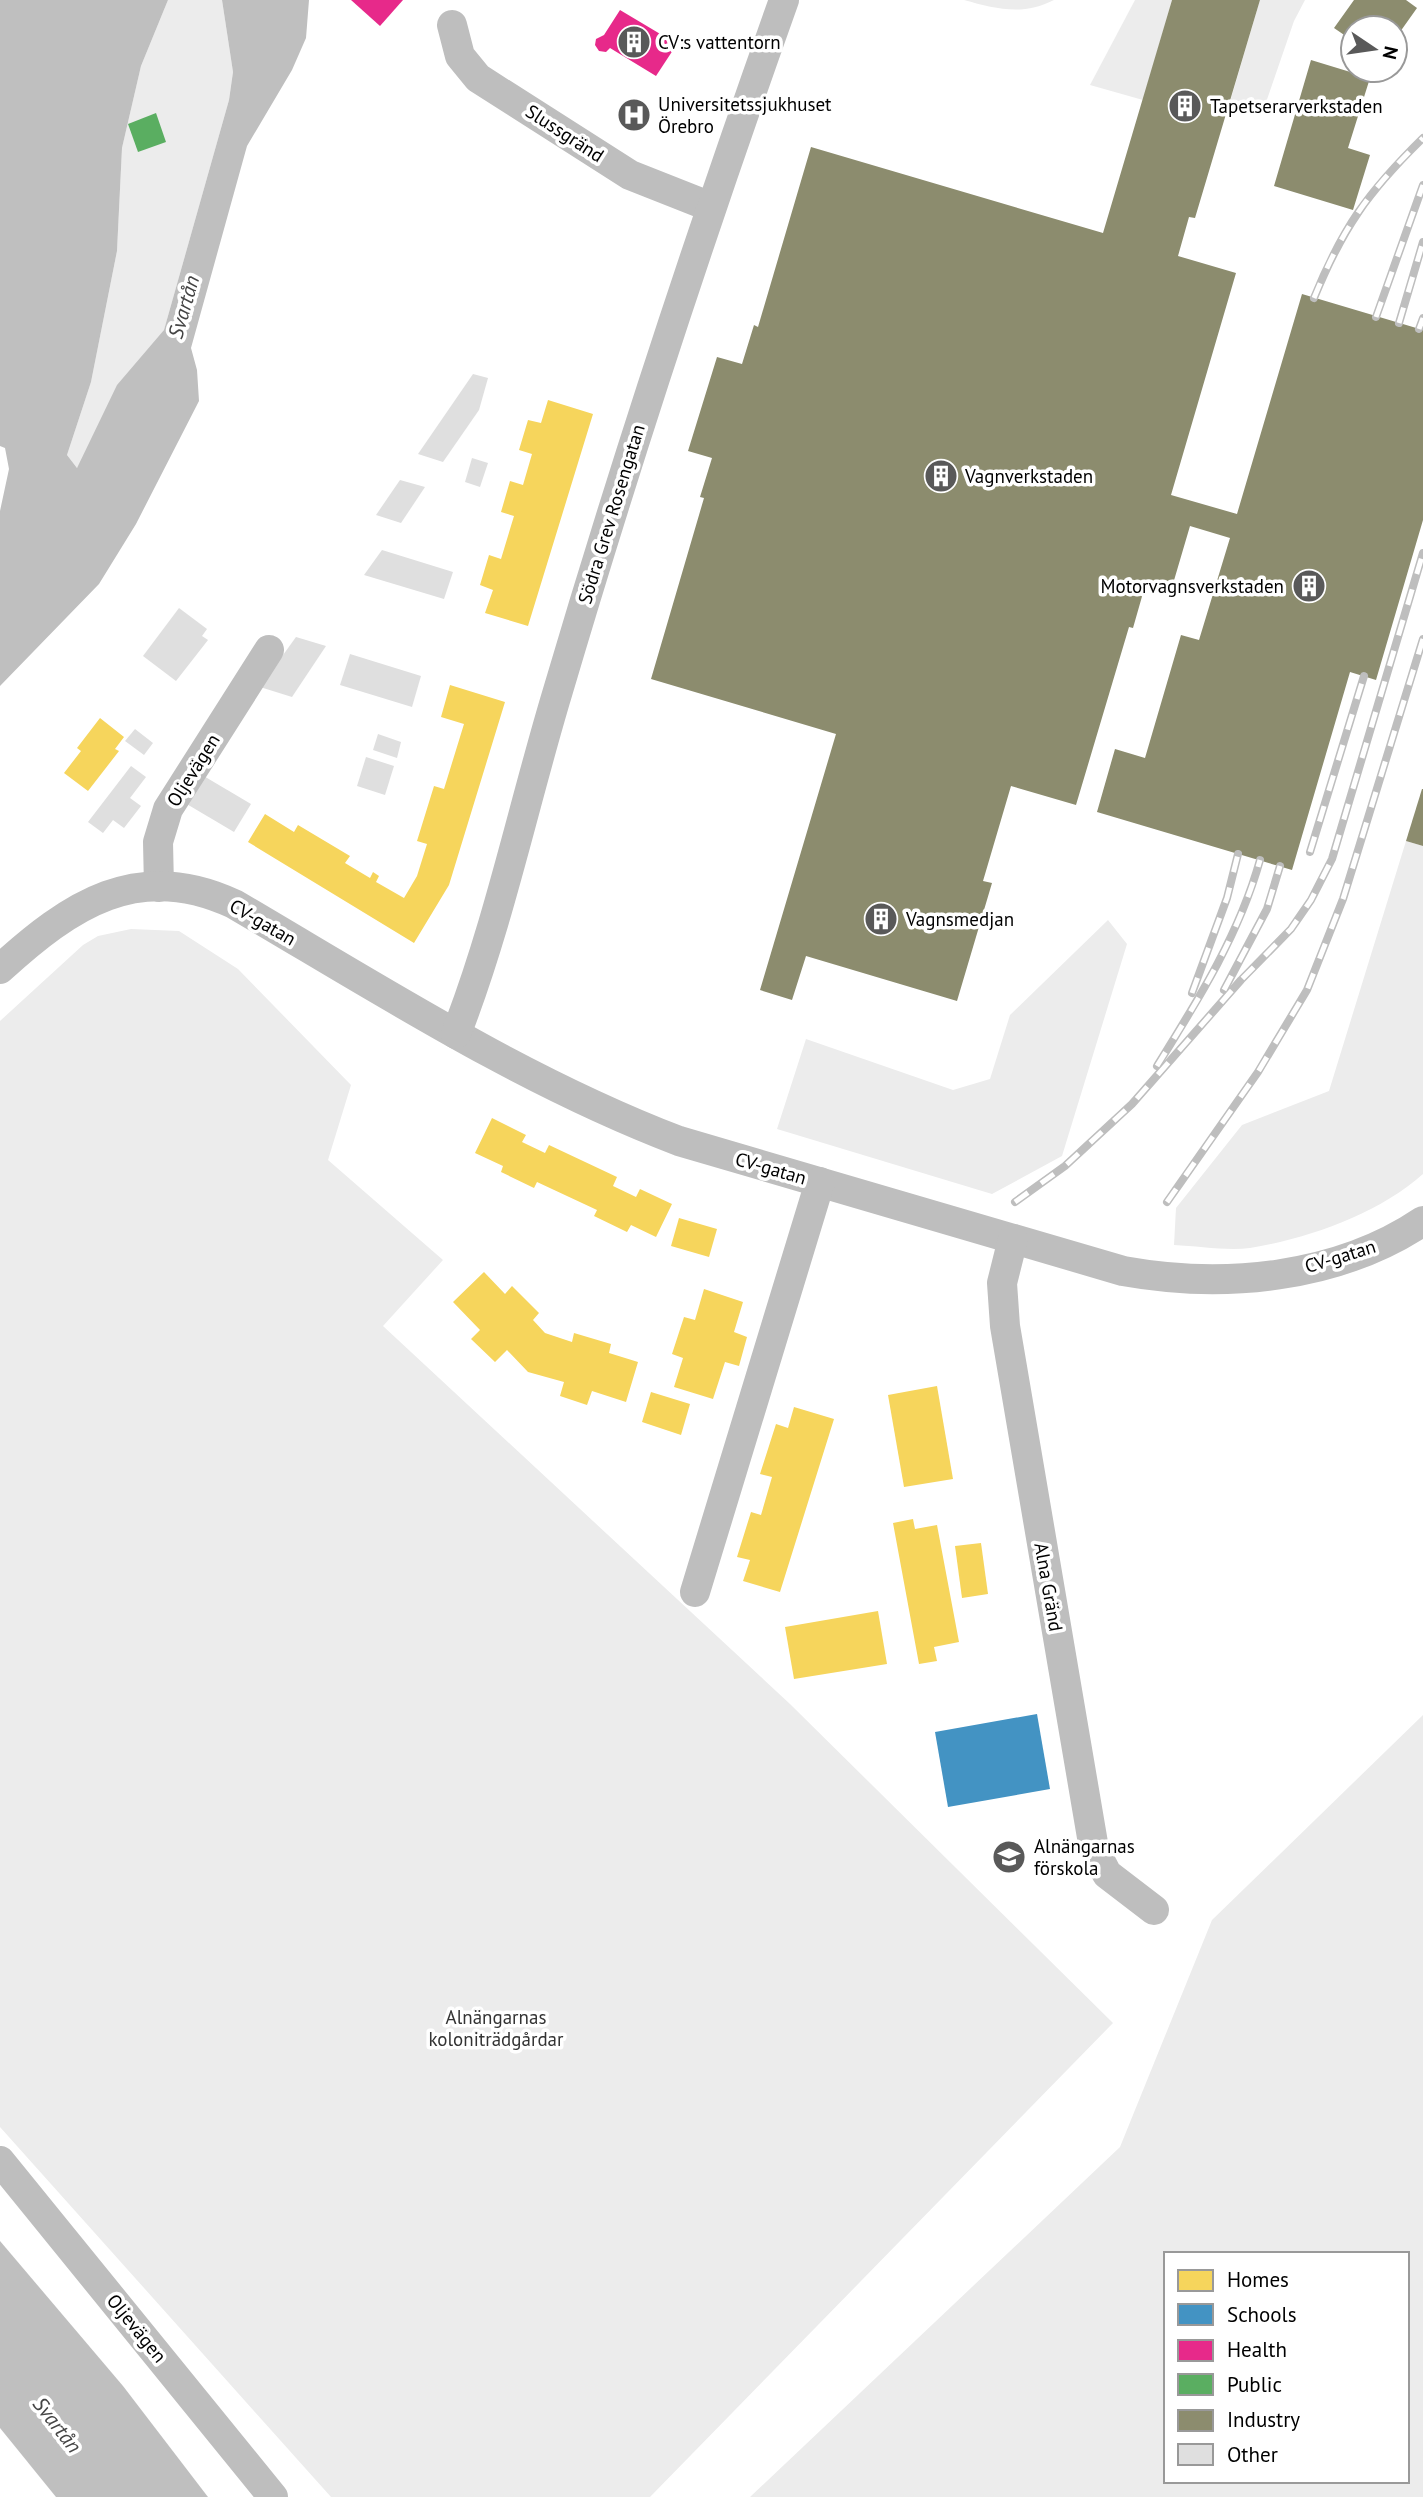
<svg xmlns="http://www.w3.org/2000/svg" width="1423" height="2497" font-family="'PT Sans',sans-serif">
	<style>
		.green { fill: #ececec; fill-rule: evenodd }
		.water { fill: #bfbfbf }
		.homes { fill: #f6d55c }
		.schools { fill: #4393c3 }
		.health { fill: #e7298a }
		.public { fill: #5aae61 }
		.industry { fill: #8c8c6e }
		.building { fill: #dfdfdf }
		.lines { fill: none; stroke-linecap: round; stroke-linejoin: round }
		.minor { stroke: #bebebe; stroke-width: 30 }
		.rail-casing { stroke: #bebebe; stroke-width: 8 }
		.rail { stroke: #fff; stroke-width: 5; stroke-dasharray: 16; stroke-linecap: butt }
		.labels { text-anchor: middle; stroke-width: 7; stroke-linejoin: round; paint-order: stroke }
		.poi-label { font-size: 19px; fill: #000; stroke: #fff; text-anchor: start }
		.street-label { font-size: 19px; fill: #000; stroke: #fff }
		.park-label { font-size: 19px; fill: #333; stroke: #fff }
		.water-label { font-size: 21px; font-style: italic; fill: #444; stroke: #fff }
	</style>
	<rect width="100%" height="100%" fill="#fff"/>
	<!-- green -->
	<g class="green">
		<path d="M 168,0 L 222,0 L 233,72 L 229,100 L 164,330 L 77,468 L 67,455 L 91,382 L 117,251 L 122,148 L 141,66 Z"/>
		<path d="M 964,0 L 1054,0 C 1023,16 996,9 964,0 Z"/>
		<path d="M 1135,0 L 1172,0 L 1143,100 L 1090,85 Z"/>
		<path d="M 1260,0 L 1305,0 L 1294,21 L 1262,114 L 1227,112 Z"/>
		<path d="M 1406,841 L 1423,846 L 1423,1174 C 1378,1214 1310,1238 1250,1248 C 1227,1251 1198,1246 1174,1245 L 1176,1208 L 1242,1125 L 1329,1091 Z"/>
		<path d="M 1108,920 L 1127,944 L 1062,1156 L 992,1194 L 777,1129 L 806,1039 L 953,1090 L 990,1079 L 1010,1015 Z"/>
		<path d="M 131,929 L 179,931 L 238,969 L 351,1085 L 328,1160 L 443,1260 L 383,1326 L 790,1704 L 1113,2023 L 650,2497 L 331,2497 L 0,2127 L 0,1021 L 83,945 L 98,936 Z"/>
		<path d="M 1423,1715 L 1423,2497 L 750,2497 L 1120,2147 L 1212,1920 ZM 1166,2254 L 1407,2254 L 1407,2481 L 1166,2481 Z"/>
	</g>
	<!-- water -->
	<g class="water">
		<path d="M 0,0 L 168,0 L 141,66 L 122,148 L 117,251 L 91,382 L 67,455 L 77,468 L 117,385 L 164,330 L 229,100 L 233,72 L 222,0 L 309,0 L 306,38 L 292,70 L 247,146 L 191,348 L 197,370 L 199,401 L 136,524 L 99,584 L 0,686 L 0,511 L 9,469 L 5,448 L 0,446 Z"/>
		<path d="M 0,2241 L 123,2386 L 208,2497 L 56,2497 L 0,2428 Z"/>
	</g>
	<!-- homes -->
	<g class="homes">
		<path d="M 548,400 L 593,414 L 528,626 L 485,613 L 493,590 L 480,585 L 489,555 L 501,559 L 514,516 L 501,512 L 510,481 L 523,485 L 532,454 L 519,450 L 528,420 L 541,423 Z"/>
		<path d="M 450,685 L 505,702 L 449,885 L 414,943 L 248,842 L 265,814 L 294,832 L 298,825 L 350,856 L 345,863 L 370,878 L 373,872 L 379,876 L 376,882 L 404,898 L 417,876 L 427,844 L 417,841 L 434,786 L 444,789 L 464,724 L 441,717 Z"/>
		<path d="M 100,718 L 124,737 L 115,749 L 119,751 L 88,791 L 64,773 L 81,751 L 77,748 Z"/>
		<path d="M 492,1118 L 526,1135 L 522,1142 L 545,1153 L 549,1145 L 617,1177 L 613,1186 L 636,1197 L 640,1189 L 672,1204 L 656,1237 L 631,1225 L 627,1232 L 594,1216 L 597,1210 L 537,1182 L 534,1188 L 501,1172 L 503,1166 L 475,1153 Z"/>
		<path d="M 679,1218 L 717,1229 L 709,1257 L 671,1246 Z"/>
		<path d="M 484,1272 L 505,1294 L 512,1286 L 539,1313 L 533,1320 L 545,1333 L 572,1342 L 574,1333 L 611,1344 L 609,1353 L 638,1362 L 626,1402 L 592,1391 L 587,1405 L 560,1396 L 564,1382 L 528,1372 L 507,1350 L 495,1362 L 471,1339 L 480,1330 L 453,1302 Z"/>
		<path d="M 704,1289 L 743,1302 L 734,1332 L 747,1337 L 739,1366 L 725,1362 L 713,1399 L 674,1387 L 683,1358 L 672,1354 L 684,1317 L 695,1320 Z"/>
		<path d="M 937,1386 L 953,1479 L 904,1487 L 888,1395 Z"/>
		<path d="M 651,1392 L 690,1404 L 681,1435 L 642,1422 Z"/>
		<path d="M 794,1407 L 834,1419 L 780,1592 L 743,1581 L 750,1560 L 737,1557 L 751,1512 L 761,1515 L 772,1477 L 760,1474 L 776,1424 L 788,1428 Z"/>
		<path d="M 913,1519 L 915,1529 L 937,1525 L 959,1642 L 934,1647 L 937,1661 L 919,1664 L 893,1523 Z"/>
		<path d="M 981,1543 L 988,1594 L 962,1598 L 955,1546 Z"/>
		<path d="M 878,1611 L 887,1664 L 794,1679 L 785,1627 Z"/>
	</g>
	<!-- schools -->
	<path class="schools" d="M 1037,1714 L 1050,1789 L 948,1807 L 935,1732 Z"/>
	<!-- health -->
	<g class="health">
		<path d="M 351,0 L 403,0 L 380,26 Z"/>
		<path d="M 620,10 L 677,44 L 656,76 L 610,48 L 606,52 L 599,51 L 595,45 L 596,39 L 604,35 Z"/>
	</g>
	<!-- public -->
	<path class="public" d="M 156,113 L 166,142 L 138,152 L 128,124 Z"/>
	<!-- industry -->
	<g class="industry">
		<path d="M 1172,0 L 1260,0 L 1195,218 L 1189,217 L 1178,256 L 1236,273 L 1171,495 L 1237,514 L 1302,294 L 1423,330 L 1423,520 L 1376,680 L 1350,672 L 1292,870 L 1097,812 L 1115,749 L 1145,758 L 1181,635 L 1199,640 L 1230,538 L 1190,526 L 1170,594 L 1145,586 L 1133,628 L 1129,627 L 1076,805 L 1011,786 L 983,881 L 992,883 L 957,1001 L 806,956 L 792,1000 L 760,990 L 836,734 L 651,679 L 704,498 L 700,497 L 712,458 L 688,451 L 717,357 L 742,364 L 754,325 L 758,327 L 811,147 L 1103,233 Z"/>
		<path d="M 1354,0 L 1406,0 L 1417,8 L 1395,39 L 1395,28 L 1353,28 L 1353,41 L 1334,28 Z"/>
		<path d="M 1311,60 L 1370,78 L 1348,148 L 1370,155 L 1353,210 L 1274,186 Z"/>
		<path d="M 1422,789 L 1423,789 L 1423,846 L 1406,841 Z"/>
	</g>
	<!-- building -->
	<g class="building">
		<path d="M 473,374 L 488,378 L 479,410 L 443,462 L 418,454 Z"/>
		<path d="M 472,458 L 488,463 L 480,487 L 465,482 Z"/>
		<path d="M 400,480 L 425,487 L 401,523 L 376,515 Z"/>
		<path d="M 382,550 L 453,572 L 444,599 L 364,575 Z"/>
		<path d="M 179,608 L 207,629 L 202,636 L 208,640 L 176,681 L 143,656 Z"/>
		<path d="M 296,637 L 326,646 L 292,697 L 260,687 Z"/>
		<path d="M 350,654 L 421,676 L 412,707 L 340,685 Z"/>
		<path d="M 135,729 L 153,743 L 144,755 L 125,741 Z"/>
		<path d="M 378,734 L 401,742 L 397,758 L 373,750 Z"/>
		<path d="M 366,757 L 394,766 L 385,795 L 357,786 Z"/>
		<path d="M 131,766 L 146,777 L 130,798 L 141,806 L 124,828 L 113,820 L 103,833 L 88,822 Z"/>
		<path d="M 202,775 L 251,804 L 234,832 L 185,803 Z"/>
	</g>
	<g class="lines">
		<!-- minor -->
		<g class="minor">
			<path d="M 452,25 L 460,56 L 478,78 L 630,175 L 711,207"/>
			<path d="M 159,887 L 158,842 L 168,809 L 269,650"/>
			<path d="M 0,969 C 70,905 138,859 234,904 C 379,989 522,1081 679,1141 L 1123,1271 C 1223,1289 1337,1279 1423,1221"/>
			<path d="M 456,1034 C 499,923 523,807 557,694 C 626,460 702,230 784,0"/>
			<path d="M 1013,1239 L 1002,1283 L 1005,1326 L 1094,1849 L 1107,1874 L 1154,1910"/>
			<path d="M 695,1592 L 820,1182"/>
			<path d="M 0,2161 L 273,2497"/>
		</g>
		<defs>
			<g id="rail">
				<path d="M 1314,298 C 1343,227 1368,192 1423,138"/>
				<path d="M 1376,317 L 1423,185"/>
				<path d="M 1399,323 L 1423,242"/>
				<path d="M 1419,329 L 1423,318"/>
				<path d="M 1310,852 L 1364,676"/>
				<path d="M 1224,990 L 1267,909 L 1280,866"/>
				<path d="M 1192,993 L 1227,898 L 1238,854"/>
				<path d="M 1157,1066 C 1198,1000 1239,935 1260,860"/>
				<path d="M 1015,1202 L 1065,1166 L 1132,1104 L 1241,980 L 1291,929 L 1311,900 L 1332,859 L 1423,553"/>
				<path d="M 1167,1202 L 1258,1072 L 1307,990 L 1343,899 L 1423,639"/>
			</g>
		</defs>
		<!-- rail casing -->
		<use href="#rail" class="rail-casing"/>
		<!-- rail -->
		<use href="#rail" class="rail"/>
	</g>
	<!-- icons -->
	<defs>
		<symbol id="building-disc" viewBox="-11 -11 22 22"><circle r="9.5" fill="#595959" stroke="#fff"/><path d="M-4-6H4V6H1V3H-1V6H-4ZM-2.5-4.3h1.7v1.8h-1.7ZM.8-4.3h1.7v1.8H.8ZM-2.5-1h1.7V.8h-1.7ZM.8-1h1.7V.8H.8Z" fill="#fff"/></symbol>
		<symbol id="hospital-disc" viewBox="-11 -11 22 22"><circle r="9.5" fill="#595959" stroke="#fff"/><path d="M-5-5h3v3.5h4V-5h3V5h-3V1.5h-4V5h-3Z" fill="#fff"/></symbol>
		<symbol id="school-disc" viewBox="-11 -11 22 22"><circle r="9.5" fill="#595959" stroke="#fff"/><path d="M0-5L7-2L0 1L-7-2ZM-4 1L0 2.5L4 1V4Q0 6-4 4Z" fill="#fff"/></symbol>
	</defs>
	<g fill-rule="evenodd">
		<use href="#building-disc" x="615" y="23" width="38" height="38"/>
		<use href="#building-disc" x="1166" y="87" width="38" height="38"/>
		<use href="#hospital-disc" x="615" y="96" width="38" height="38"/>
		<use href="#building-disc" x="922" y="457" width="38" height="38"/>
		<use href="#building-disc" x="1290" y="567" width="38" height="38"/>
		<use href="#building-disc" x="862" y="900" width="38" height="38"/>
		<use href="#school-disc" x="990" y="1838" width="38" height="38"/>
	</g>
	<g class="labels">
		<!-- poi labels -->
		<g class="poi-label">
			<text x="658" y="49">CV:s vattentorn</text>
			<text x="658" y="111">Universitetssjukhuset<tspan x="658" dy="22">Örebro</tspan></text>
			<text x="1210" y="113">Tapetserarverkstaden</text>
			<text x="965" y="483">Vagnverkstaden</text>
			<text x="1284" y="593" text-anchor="end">Motorvagnsverkstaden</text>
			<text x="906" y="926">Vagnsmedjan</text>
			<text x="1034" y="1853">Alnängarnas<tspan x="1034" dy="22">förskola</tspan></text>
		</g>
		<!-- street labels -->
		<g class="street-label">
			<text transform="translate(565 133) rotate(33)" y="7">Slussgränd</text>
			<text transform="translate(611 514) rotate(-73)" y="7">Södra Grev Rosengatan</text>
			<text transform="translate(193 770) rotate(-58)" y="7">Oljevägen</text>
			<text transform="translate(263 922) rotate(30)" y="7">CV-gatan</text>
			<text transform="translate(771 1168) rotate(16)" y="7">CV-gatan</text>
			<text transform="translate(1340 1256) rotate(-17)" y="7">CV-gatan</text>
			<text transform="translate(1049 1587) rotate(80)" y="7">Alna Gränd</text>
			<text transform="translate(137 2328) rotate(51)" y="7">Oljevägen</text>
		</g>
		<!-- park labels -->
		<g class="park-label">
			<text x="496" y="2024">Alnängarnas<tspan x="496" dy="22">koloniträdgårdar</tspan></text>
		</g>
		<!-- water labels -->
		<g class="water-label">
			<text transform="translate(184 307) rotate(-74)" y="7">Svartån</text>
			<text transform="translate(57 2425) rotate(52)" y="7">Svartån</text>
		</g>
	</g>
	<!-- legend -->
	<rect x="1164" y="2252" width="245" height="231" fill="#ffffff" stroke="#999999" stroke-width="2"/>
	<rect x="1178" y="2270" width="35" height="21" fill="#f6d55c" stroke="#999999" stroke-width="2"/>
	<text x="1227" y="2287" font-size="21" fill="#000000">Homes</text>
	<rect x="1178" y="2304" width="35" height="21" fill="#4393c3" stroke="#999999" stroke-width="2"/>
	<text x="1227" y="2322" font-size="21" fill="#000000">Schools</text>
	<rect x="1178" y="2340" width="35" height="21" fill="#e7298a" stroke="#999999" stroke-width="2"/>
	<text x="1227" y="2357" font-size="21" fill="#000000">Health</text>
	<rect x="1178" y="2374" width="35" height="21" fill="#5aae61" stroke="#999999" stroke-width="2"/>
	<text x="1227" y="2392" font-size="21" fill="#000000">Public</text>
	<rect x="1178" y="2410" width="35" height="21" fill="#8c8c6e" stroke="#999999" stroke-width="2"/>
	<text x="1227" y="2427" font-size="21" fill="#000000">Industry</text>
	<rect x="1178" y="2444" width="35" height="21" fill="#dfdfdf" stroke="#999999" stroke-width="2"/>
	<text x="1227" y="2462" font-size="21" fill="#000000">Other</text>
	<!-- north arrow -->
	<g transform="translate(1374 49) rotate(103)"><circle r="33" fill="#ffffff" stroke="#999999" stroke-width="2"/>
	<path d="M0-5L12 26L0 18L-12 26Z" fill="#595959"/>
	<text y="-10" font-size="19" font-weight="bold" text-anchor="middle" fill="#000000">N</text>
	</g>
</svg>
